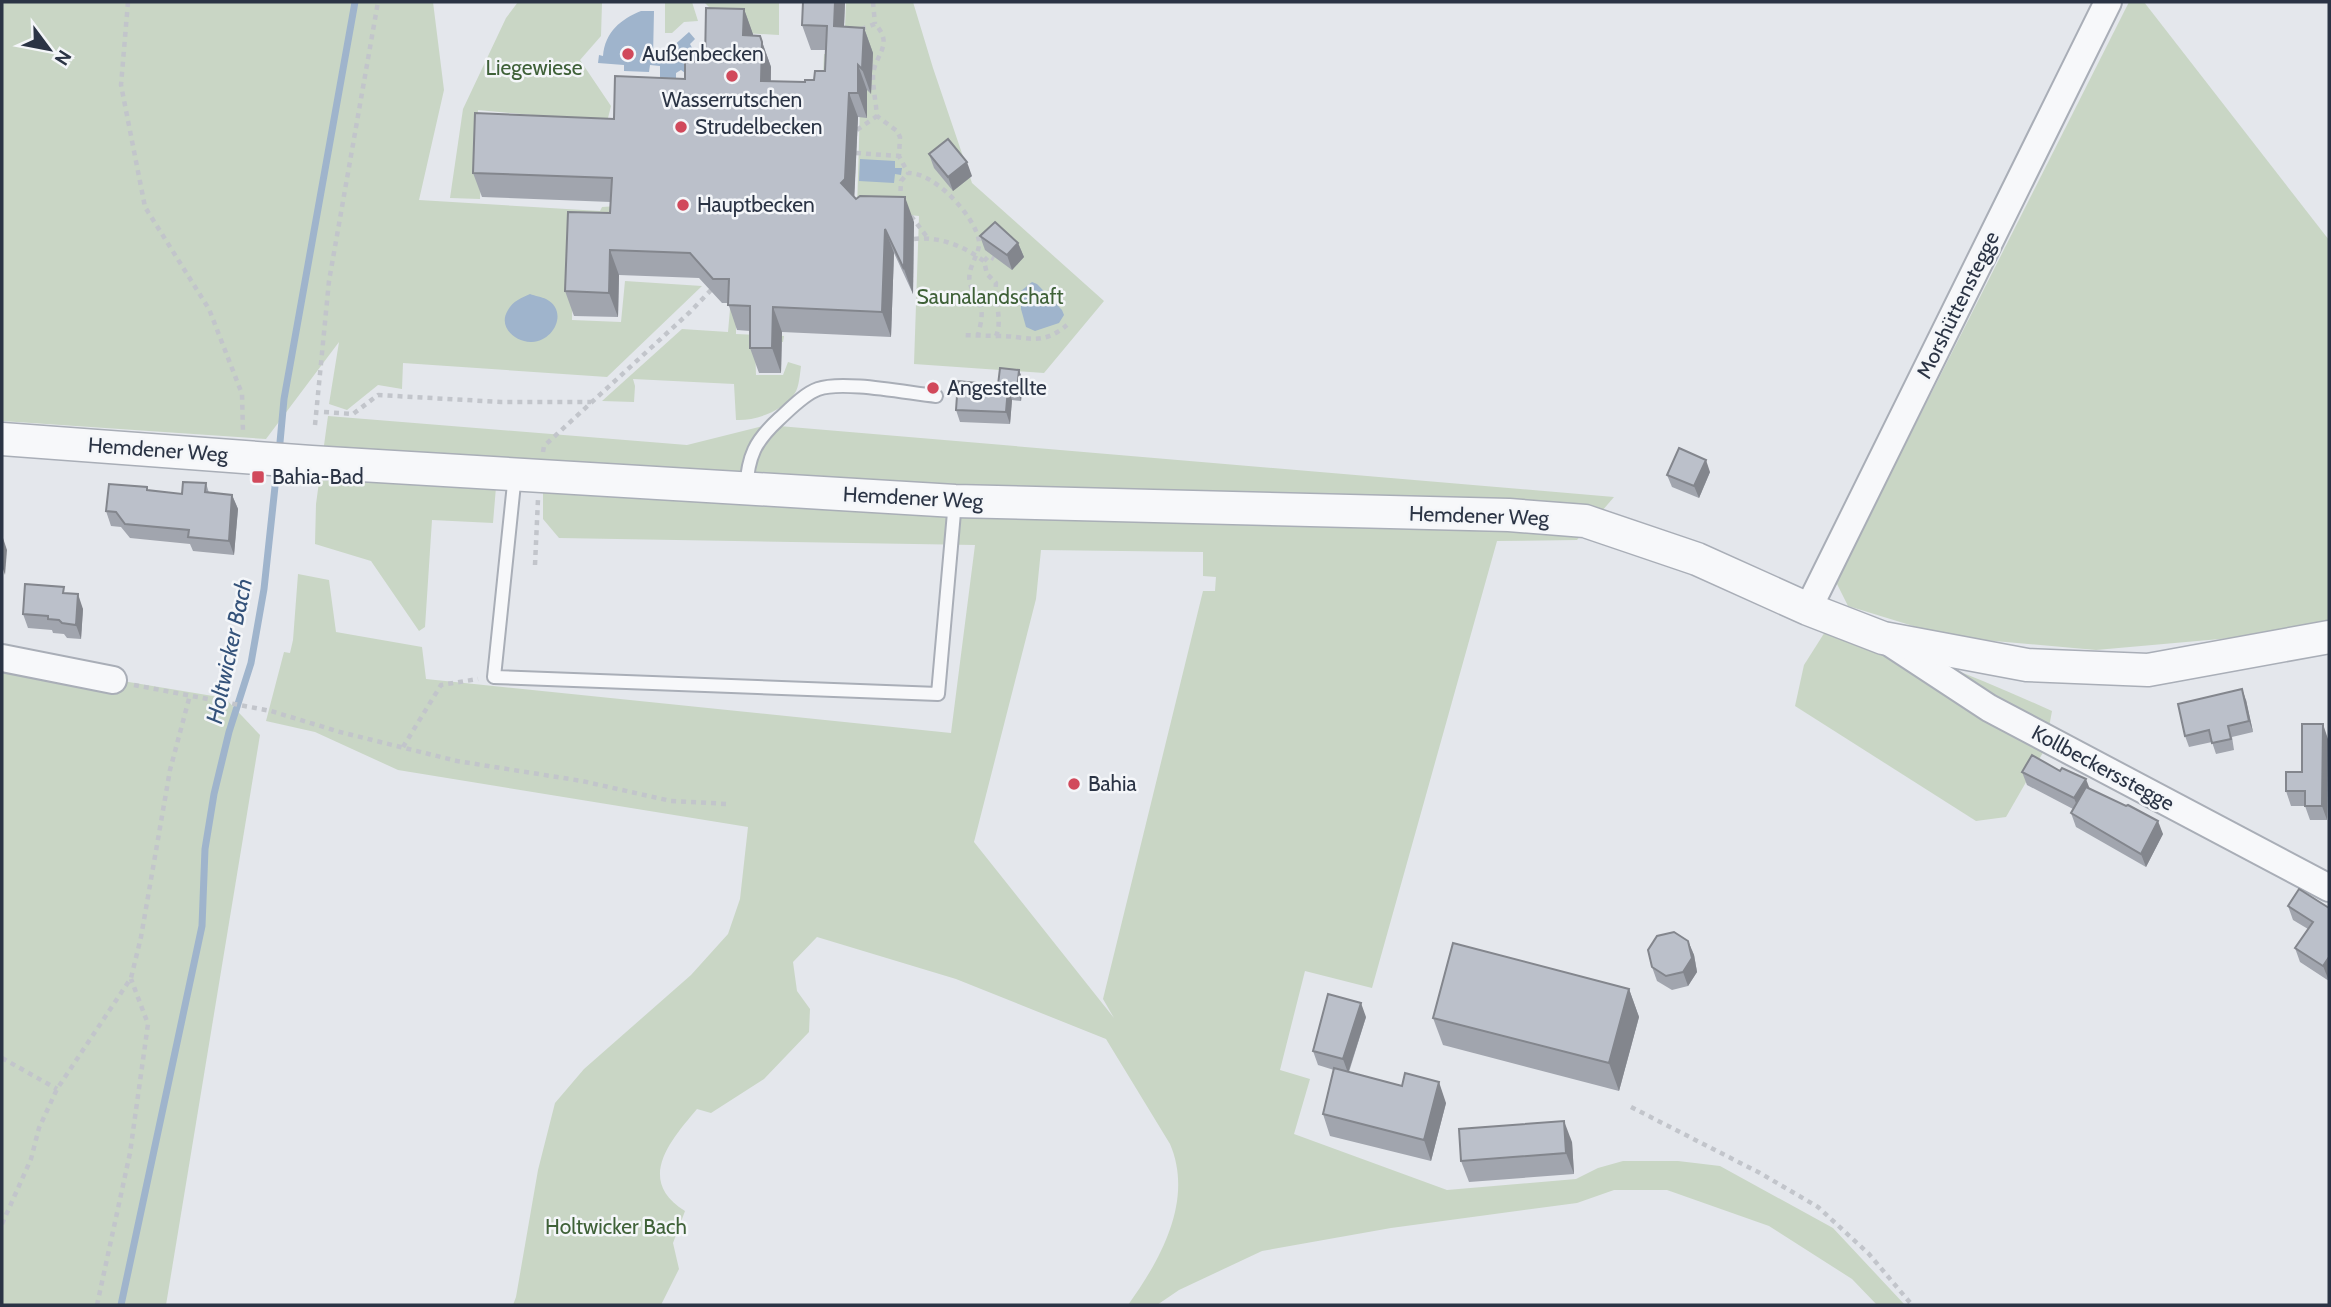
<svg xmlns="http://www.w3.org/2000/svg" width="2331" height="1307" font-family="Cabin,sans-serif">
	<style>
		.green { fill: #c9d6c5; fill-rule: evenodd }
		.water { fill: #9fb4cc }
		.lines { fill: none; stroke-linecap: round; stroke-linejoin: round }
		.stream { stroke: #9fb4cc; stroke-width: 7 }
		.service-casing { stroke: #a9aeb7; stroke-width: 16 }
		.minor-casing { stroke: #a9aeb7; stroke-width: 30 }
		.tertiary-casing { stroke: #a9aeb7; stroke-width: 35 }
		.path { stroke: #c2c5cb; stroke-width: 4.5; stroke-dasharray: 5 5; stroke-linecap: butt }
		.service { stroke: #f7f8fa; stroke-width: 12 }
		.minor { stroke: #f7f8fa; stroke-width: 26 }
		.tertiary { stroke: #f7f8fa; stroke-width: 32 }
		.wall { fill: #a1a5ae }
		.shaded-wall { fill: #83868d }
		.building { fill: #bbc0ca; stroke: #83868d; stroke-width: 2 }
		.poi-dot { fill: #d1495b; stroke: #f4f6f9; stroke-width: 2.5 }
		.labels { text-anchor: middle; stroke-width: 5; stroke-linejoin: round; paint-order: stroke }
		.poi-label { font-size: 21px; fill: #2b3445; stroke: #f4f6f9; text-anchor: start }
		.park-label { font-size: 21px; fill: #3f6138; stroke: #f4f6f9 }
		.street-label { font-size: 21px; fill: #2b3445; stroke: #f4f6f9 }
		.water-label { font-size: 23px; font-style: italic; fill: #34527a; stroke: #f4f6f9 }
	</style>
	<rect width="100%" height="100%" fill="#e4e7ec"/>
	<!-- green -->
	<g class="green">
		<path d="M 2,2 L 433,2 L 444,90 L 419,200 L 600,211 L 602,207 L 618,206 L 615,237 L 574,236 L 572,320 L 621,322 L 625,281 L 702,286 L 607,377 L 403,363 L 402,389 L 378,385 L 347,410 L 329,404 L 339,342 L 266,439 L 2,421 Z"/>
		<path d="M 518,2 L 645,2 L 602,3 L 601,36 L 580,60 L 611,106 L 607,122 L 478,110 L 477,137 L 483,138 L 480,199 L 450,198 L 463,109 L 506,18 Z"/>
		<path d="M 665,2 L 692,2 L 698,21 L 684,22 L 672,33 L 665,33 Z"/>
		<path d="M 704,2 L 779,2 L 779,35 L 708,31 L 709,7 Z"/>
		<path d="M 846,2 L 913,2 L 933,68 L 972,183 L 1104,301 L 1044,373 L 914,364 L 919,216 L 857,210 L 860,107 L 822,103 L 824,54 L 844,54 Z"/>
		<path d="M 2129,2 L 2144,2 L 2329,240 L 2329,620 L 2231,638 L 2096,650 L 1949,637 L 1848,606 L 1836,582 Z"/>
		<path d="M 730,309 L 736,309 L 736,334 L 784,336 L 783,342 L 755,343 L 756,375 L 783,375 L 788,362 L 801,366 C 800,374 799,387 795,393 C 783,411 756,421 736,420 L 734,384 L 633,379 L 635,386 L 634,402 L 602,401 L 682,329 L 728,332 Z"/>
		<path d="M 328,416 L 687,445 L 767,425 L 1614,497 L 1577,540 L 1497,541 L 1372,988 L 1305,971 L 1280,1070 L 1310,1079 L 1294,1134 L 1447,1190 L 1576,1179 L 1598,1168 L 1623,1161 L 1678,1161 L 1720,1166 L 1833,1228 L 1905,1305 L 1877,1305 L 1852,1279 L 1769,1226 L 1667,1190 L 1614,1190 L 1577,1203 L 1391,1228 L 1262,1251 L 1179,1290 L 1157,1305 L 1128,1305 C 1161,1259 1194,1200 1170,1144 L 1106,1039 L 956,979 L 817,937 L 793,962 L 797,991 L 810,1009 L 809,1032 L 764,1079 L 711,1113 L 697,1109 C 671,1140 635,1180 685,1211 L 673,1243 L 679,1269 L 661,1305 L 513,1305 L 516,1297 L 538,1170 L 555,1103 L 584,1069 L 691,975 L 728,934 L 740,899 L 748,827 L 398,770 L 315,732 L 266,721 L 284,652 L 290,653 L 293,640 L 298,574 L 329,580 L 336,632 L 422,647 L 426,679 L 951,733 L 975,545 L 559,538 L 543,519 L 543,489 L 496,487 L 493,523 L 432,520 L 425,627 L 419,631 L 371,561 L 315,544 L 316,504 ZM 1041,550 L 1203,552 L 1203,576 L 1216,577 L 1215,591 L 1203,591 L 1103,999 L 1114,1018 L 974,842 L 1036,599 Z"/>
		<path d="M 1830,624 C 1905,649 1979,678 2052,711 L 2045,749 L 2006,817 L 1976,821 L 1795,706 L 1804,665 Z"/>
		<path d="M 2,661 L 225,698 L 260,735 L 166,1305 L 2,1305 Z"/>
	</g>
	<!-- water -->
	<g class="water">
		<path d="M 641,11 L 654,11 L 653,57 L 661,57 L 689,32 L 695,39 L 690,44 L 699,61 L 699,83 L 681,70 L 676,73 L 676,82 L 660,80 L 660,66 L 650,65 L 649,72 L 624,71 L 624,65 L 598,63 L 599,55 L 603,56 C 605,32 621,19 641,11 Z"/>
		<path d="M 860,159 L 895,161 L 895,168 L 902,168 L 901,175 L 895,174 L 894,183 L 859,181 Z"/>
		<path d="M 1032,282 L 1037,284 L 1062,310 L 1064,315 L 1059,323 L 1035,331 L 1026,327 L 1021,309 L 1021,291 Z"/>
		<path d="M 530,294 C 535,296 542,297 546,299 C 569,311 554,341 532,342 C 516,343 497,327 508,310 C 513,301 521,298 530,294 Z"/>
	</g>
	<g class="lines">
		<!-- stream -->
		<g class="stream">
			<path d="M 279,453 L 284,399 L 355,2"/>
			<path d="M 121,1305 L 202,926 L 205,849 L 214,794 L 229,732 L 251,663 L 264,589 L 277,468"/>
		</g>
		<defs>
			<g id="service">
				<path d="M 515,474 L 494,677 L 938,694 L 955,501"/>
				<path d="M 746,489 C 748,456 755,441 779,419 C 790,409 804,394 818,389 C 843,380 907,393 936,396"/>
			</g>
			<g id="minor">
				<path d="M 1808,609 L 2108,2"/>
				<path d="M 1887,641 L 1989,708 L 2329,888"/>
				<path d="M 2,658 L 113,680"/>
			</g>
			<path id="tertiary" d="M 2,439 L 311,462 L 955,501 L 1509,515 L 1585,521 L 1697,559 L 1808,609 L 1883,638 L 2027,665 L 2148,670 L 2329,637"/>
		</defs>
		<!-- service casing -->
		<use href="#service" class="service-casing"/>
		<!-- minor casing -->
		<use href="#minor" class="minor-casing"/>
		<!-- tertiary casing -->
		<use href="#tertiary" class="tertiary-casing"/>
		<!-- path -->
		<g class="path">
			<path d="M 128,2 L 121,85 L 145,207 L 209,309 L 242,394 L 243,432"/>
			<path d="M 873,2 L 875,24"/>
			<path d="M 861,29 L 875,24 C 895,45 874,55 873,76 C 873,89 876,103 877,116 L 897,131 L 900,137 L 899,156 L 908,173 C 934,172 975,216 979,241 C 981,253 966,268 970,283 C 972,292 979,299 981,308 C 983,316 980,327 978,335"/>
			<path d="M 857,130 L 877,116"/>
			<path d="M 856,153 L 899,156"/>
			<path d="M 900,201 L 901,181 L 908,173"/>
			<path d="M 911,216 L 927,237"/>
			<path d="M 914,239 C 940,236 963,246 984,261 L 987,274 L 996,283 C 994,301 1003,320 996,336 L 961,335"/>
			<path d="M 984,261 L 989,256 L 994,259"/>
			<path d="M 996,336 C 1026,335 1040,348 1067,325"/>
			<path d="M 324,412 L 353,414 L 378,395 L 501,402 L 591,402"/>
			<path d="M 315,425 L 329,281 L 378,2"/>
			<path d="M 543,452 L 544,446 L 690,312 L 711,290"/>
			<path d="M 535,565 L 538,499"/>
			<path d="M 134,685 L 271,711 L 340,732 L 457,761 L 582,781 L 671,801 L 728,804"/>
			<path d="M 403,747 L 441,685 L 478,679"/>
			<path d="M 2,1058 L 57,1089"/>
			<path d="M 1631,1107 L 1760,1173 L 1818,1207 L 1869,1254 L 1912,1305"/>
			<path d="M 2,1224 L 31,1159 L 39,1128 L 57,1089 L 131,978 L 141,937 L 170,770 L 190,695"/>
			<path d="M 97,1305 L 130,1153 L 148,1024 L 131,979"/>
		</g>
		<!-- service -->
		<use href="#service" class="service"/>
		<!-- minor -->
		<use href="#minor" class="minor"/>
		<!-- tertiary -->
		<use href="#tertiary" class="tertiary"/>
	</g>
	<!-- wall -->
	<g class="wall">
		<path d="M 803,2 L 845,2 L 844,26 L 864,28 L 873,53 L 871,94 L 867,90 L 867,118 L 858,117 L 854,197 L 856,199 L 914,222 L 913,294 L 894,253 L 891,337 L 782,332 L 781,373 L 759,373 L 750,348 L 750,331 L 737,330 L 728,303 L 722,303 L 699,278 L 619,275 L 618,317 L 574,316 L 565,291 L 610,213 L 611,202 L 482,197 L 473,173 L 614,119 L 685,79 L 705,62 L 744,9 L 753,35 L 760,36 L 771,67 L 771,81 L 805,82 L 814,80 L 825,71 L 826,50 L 811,50 L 802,25 Z"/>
		<path d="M 929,154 L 972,176 L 953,191 L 934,168 Z"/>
		<path d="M 980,236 L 1018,243 L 1024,257 L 1012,270 L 985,250 Z"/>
		<path d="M 1019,370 L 1023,381 L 1021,401 L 1012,400 L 1010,424 L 960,422 L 956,410 L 998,385 Z"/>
		<path d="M 1710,472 L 1699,498 L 1672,487 L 1667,475 Z"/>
		<path d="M 206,483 L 209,493 L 232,495 L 238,509 L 234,555 L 193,551 L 190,544 L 130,538 L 121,527 L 111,526 L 106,511 L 182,494 Z"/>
		<path d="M 66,593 L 83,609 L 81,639 L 67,638 L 64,634 L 53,633 L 52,630 L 28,628 L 23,614 Z"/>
		<path d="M 2246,700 L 2253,732 L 2232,737 L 2234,750 L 2216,754 L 2212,742 L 2189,747 L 2185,736 Z"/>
		<path d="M 2328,739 L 2327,820 L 2310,820 L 2305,806 L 2291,806 L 2286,791 Z"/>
		<path d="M 2022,772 L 2090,789 L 2163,834 L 2146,867 L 2076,827 L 2071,813 L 2073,809 L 2027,785 Z"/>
		<path d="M 2288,906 L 2329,908 L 2329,981 L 2300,962 L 2295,948 L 2308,929 L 2293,920 Z"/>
		<path d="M 1688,941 L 1694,955 L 1697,972 L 1688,986 L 1672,990 L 1657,981 L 1652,967 Z"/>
		<path d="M 1629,989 L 1639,1017 L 1619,1091 L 1443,1045 L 1433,1018 Z"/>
		<path d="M 1366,1017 L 1349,1072 L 1446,1103 L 1431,1161 L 1330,1136 L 1323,1114 L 1334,1070 L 1318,1065 L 1313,1051 Z"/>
		<path d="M 1572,1142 L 1574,1174 L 1469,1182 L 1461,1161 Z"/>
	</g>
	<!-- shaded-wall -->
	<g class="shaded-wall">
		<path d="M 835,2 L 845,2 L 843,50 L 834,26 Z"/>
		<path d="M 744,9 L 753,34 L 752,60 L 743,35 Z"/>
		<path d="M 864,28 L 873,53 L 871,94 L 862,69 Z"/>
		<path d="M 760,36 L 771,67 L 770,106 L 761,81 Z"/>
		<path d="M 858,65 L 867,90 L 867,118 L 858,93 Z"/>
		<path d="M 849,93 L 858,117 L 854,204 L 841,183 Z"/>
		<path d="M 967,162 L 972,176 L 953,191 L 948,177 Z"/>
		<path d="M 905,197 L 914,222 L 913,294 L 904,269 Z"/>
		<path d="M 885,229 L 894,253 L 891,337 L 882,312 Z"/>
		<path d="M 1018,243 L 1024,257 L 1012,270 L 1007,255 Z"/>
		<path d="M 610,250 L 619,275 L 618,317 L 609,293 Z"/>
		<path d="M 773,307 L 782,332 L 781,373 L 772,348 Z"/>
		<path d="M 1019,370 L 1023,381 L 1021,401 L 1017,389 Z"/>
		<path d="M 1008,388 L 1012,400 L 1010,424 L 1006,412 Z"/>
		<path d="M 1706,460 L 1710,472 L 1699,498 L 1694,486 Z"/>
		<path d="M 232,495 L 238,509 L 234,555 L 229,541 Z"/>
		<path d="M 2,535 L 7,550 L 5,575 L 2,566 Z"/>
		<path d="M 78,594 L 83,609 L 81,639 L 76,625 Z"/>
		<path d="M 2242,689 L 2246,700 L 2253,732 L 2249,721 Z"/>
		<path d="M 2323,724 L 2328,739 L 2327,820 L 2322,806 Z"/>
		<path d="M 2086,779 L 2091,792 L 2079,811 L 2074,798 Z"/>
		<path d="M 2158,821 L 2163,834 L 2146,867 L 2141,854 Z"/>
		<path d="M 1688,941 L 1694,955 L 1697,972 L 1688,986 L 1683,972 Z"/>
		<path d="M 2329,957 L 2329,981 L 2323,966 Z"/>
		<path d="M 1629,989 L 1639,1017 L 1619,1091 L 1609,1063 Z"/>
		<path d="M 1361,1003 L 1366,1017 L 1348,1073 L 1343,1059 Z"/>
		<path d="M 1439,1082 L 1446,1103 L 1431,1161 L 1424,1140 Z"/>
		<path d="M 1564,1121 L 1572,1142 L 1574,1174 L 1566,1153 Z"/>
	</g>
	<!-- building -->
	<g class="building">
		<path d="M 803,2 L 835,2 L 834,26 L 864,28 L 862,69 L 858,65 L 858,93 L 849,93 L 845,179 L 841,183 L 856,199 L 860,196 L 905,197 L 904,269 L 885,229 L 882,312 L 773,307 L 772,348 L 750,348 L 750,306 L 728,305 L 729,279 L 713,279 L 690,253 L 610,250 L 609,293 L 565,291 L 568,212 L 610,213 L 612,178 L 473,173 L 475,113 L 614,119 L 615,76 L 685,79 L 685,61 L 705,62 L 706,8 L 744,9 L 743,35 L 760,36 L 762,42 L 761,81 L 805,82 L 805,80 L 814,80 L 815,71 L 825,71 L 827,26 L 802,25 Z"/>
		<path d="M 948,139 L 967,162 L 948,177 L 929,154 Z"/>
		<path d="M 995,222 L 1018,243 L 1007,255 L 980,236 Z"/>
		<path d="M 1000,368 L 1019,370 L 1017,389 L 1008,388 L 1006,412 L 956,410 L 958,381 L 998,385 Z"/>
		<path d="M 1679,448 L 1706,460 L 1694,486 L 1667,475 Z"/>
		<path d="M 183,482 L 206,483 L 205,492 L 232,495 L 229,541 L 188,537 L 189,530 L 125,524 L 116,512 L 106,511 L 109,484 L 147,487 L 147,490 L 182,494 Z"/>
		<path d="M 25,584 L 64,587 L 63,593 L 78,594 L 76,625 L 62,623 L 59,620 L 48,619 L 48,616 L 23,614 Z"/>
		<path d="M 2242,689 L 2249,721 L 2228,726 L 2231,739 L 2212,743 L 2209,730 L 2185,736 L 2178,704 Z"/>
		<path d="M 2302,724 L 2323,724 L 2322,806 L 2305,806 L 2305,791 L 2286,791 L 2286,772 L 2302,772 Z"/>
		<path d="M 2032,755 L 2060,771 L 2062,768 L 2086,779 L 2074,798 L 2022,772 Z"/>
		<path d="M 2086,787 L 2126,806 L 2128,805 L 2158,821 L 2141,854 L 2071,813 Z"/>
		<path d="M 2299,889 L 2329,908 L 2329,957 L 2323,966 L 2295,948 L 2313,922 L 2288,906 Z"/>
		<path d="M 1674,932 L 1688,941 L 1692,958 L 1683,972 L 1666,976 L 1652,967 L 1648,950 L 1657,936 Z"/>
		<path d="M 1453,943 L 1629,989 L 1609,1063 L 1433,1018 Z"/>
		<path d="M 1328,994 L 1361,1003 L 1343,1059 L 1313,1051 Z"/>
		<path d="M 1334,1068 L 1402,1086 L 1405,1073 L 1439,1082 L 1424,1140 L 1323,1114 Z"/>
		<path d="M 1564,1121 L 1566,1153 L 1461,1161 L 1459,1129 Z"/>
	</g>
	<!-- markers -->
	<g class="poi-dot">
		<circle cx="628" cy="54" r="7"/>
		<circle cx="732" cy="76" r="7"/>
		<circle cx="681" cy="127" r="7"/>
		<circle cx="683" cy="205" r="7"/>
		<circle cx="933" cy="388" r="7"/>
		<rect x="251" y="470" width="14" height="14" rx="3.5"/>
		<circle cx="1074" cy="784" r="7"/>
	</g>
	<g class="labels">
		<!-- poi labels -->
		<g class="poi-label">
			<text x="642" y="61">Außenbecken</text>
			<text x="732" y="107" text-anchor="middle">Wasserrutschen</text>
			<text x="695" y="134">Strudelbecken</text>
			<text x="697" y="212">Hauptbecken</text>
			<text x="947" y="395">Angestellte</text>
			<text x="272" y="484">Bahia-Bad</text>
			<text x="1088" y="791">Bahia</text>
		</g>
		<!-- park labels -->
		<g class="park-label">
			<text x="534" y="75">Liegewiese</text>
			<text x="990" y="304">Saunalandschaft</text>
			<text x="616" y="1234">Holtwicker Bach</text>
		</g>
		<!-- street labels -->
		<g class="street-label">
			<text transform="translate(1958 305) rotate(-64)" y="7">Morshüttenstegge</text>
			<text transform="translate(158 450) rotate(4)" y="7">Hemdener Weg</text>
			<text transform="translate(913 498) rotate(3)" y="7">Hemdener Weg</text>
			<text transform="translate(1479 516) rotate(2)" y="7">Hemdener Weg</text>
			<text transform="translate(2103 768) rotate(28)" y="7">Kollbeckersstegge</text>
		</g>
		<!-- water labels -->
		<g class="water-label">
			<text transform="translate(229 651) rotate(-78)" y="8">Holtwicker Bach</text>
		</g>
	</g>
	<!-- border -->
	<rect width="2331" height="1307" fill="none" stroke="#2b3445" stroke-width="7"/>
	<!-- north arrow -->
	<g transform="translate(49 49) rotate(122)" stroke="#f4f6f9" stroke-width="5" paint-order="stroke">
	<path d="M0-5L12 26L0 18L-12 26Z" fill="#2b3445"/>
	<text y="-10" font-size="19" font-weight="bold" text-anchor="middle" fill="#2b3445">N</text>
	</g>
</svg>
